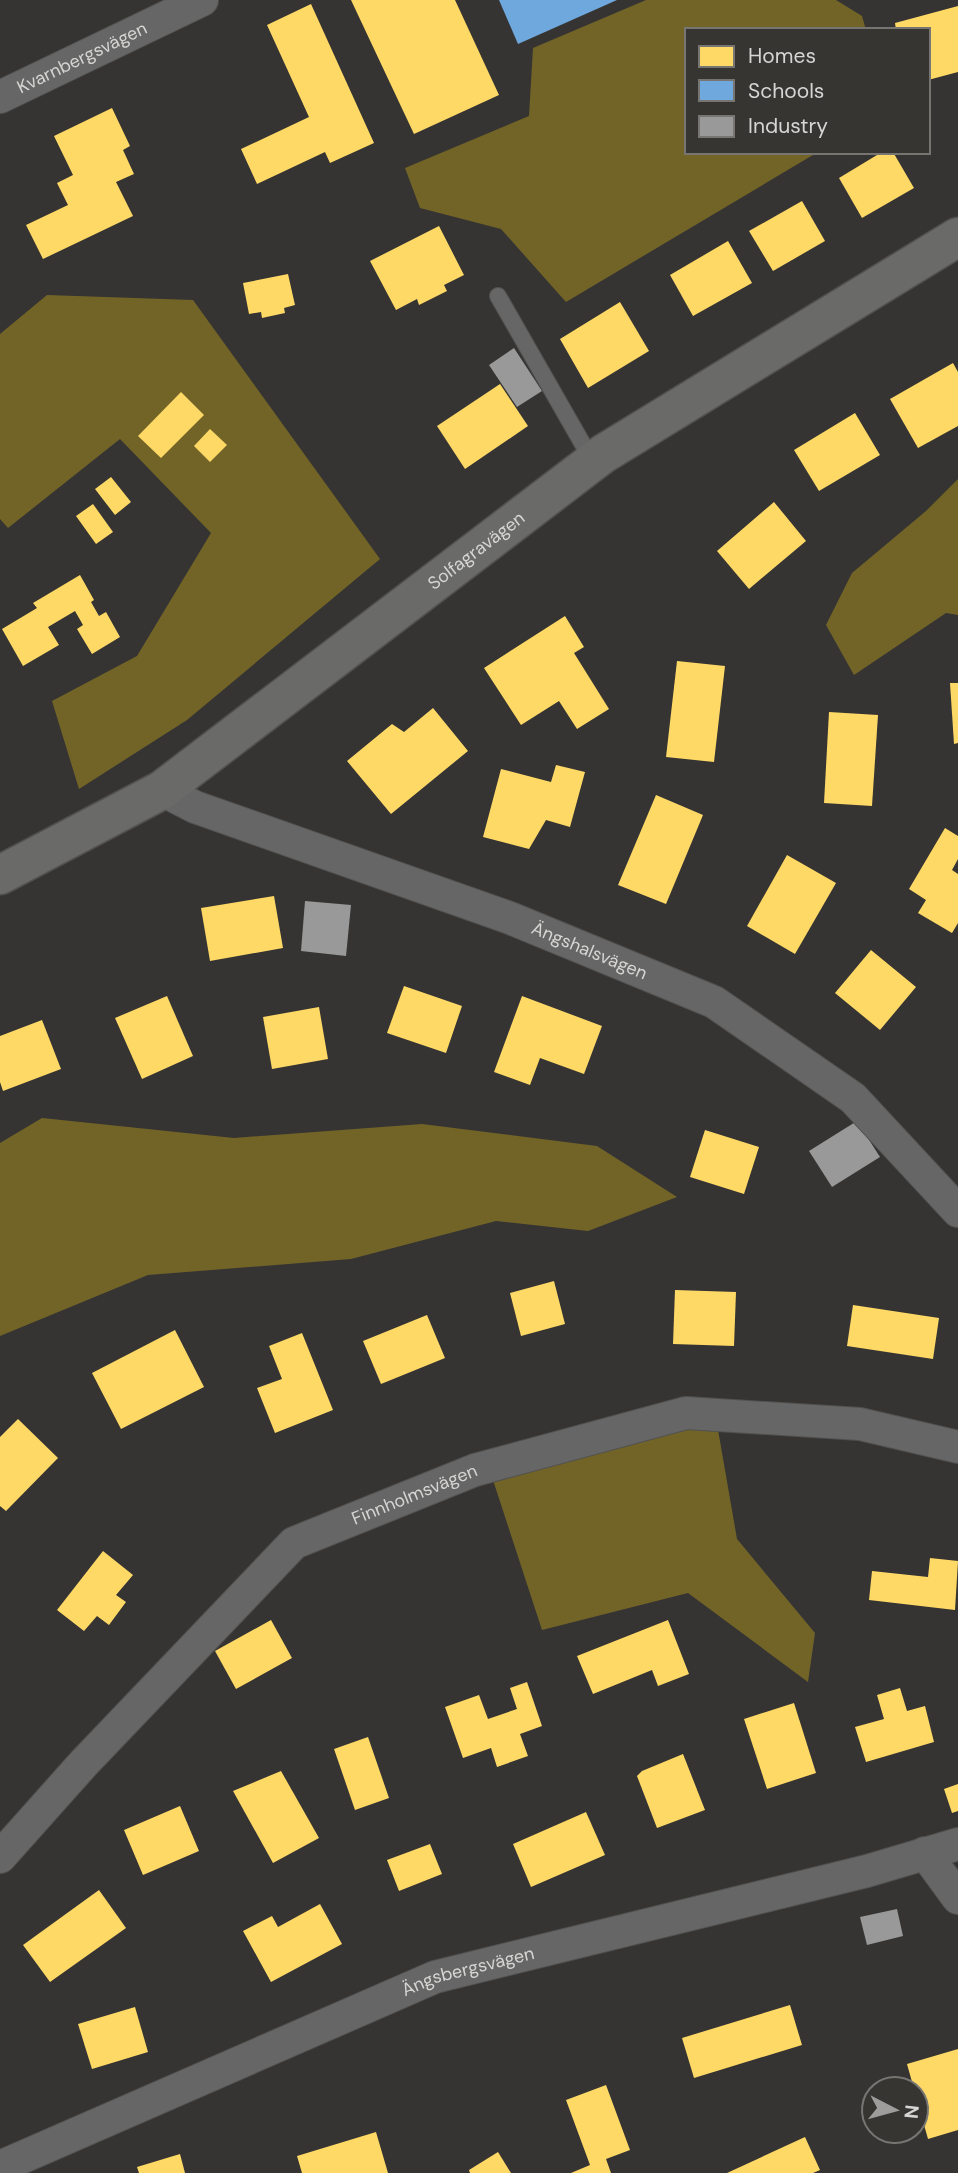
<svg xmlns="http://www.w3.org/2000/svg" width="958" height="2173" font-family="'DM Sans',sans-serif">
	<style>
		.forest { fill: #726427 }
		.homes { fill: #ffd966 }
		.schools { fill: #6fa8dc }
		.industry { fill: #999 }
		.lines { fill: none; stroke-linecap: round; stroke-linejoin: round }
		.lane-casing { stroke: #525150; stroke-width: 18 }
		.street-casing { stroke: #525150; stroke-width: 34 }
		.secondary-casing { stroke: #525150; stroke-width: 41 }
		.lane { stroke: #666; stroke-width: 16 }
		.street { stroke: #666; stroke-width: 32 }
		.secondary { stroke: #6a6a69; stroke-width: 38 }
		.labels { text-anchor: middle; stroke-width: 7; stroke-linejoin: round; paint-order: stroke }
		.street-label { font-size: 18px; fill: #d6d5d3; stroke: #363532 }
	</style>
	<rect width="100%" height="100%" fill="#353433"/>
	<!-- forest -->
	<g class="forest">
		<path d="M 646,0 L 836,0 L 862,16 L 866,30 L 687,30 L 687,152 L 818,152 L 566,302 L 501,229 L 420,208 L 405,168 L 529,116 L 533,48 Z"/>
		<path d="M 47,295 L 193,300 L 380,559 L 187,720 L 79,789 L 52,701 L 137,656 L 211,533 L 120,439 L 8,528 L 0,519 L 0,334 Z"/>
		<path d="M 958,479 L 958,615 L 946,613 L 854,675 L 826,625 L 852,573 L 926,511 Z"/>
		<path d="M 42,1118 L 234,1138 L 422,1124 L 597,1146 L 677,1197 L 588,1231 L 496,1221 L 351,1259 L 148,1275 L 0,1336 L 0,1143 Z"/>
		<path d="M 717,1424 L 737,1539 L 815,1633 L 808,1682 L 688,1593 L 542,1630 L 492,1477 L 622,1436 Z"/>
	</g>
	<!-- homes -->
	<g class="homes">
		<path d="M 351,0 L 455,0 L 499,95 L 414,134 Z"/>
		<path d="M 311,4 L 374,143 L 330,163 L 325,152 L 257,184 L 241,149 L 309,117 L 267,25 Z"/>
		<path d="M 958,6 L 958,72 L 928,80 L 928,30 L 896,30 L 895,23 Z"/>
		<path d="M 112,108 L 130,146 L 123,150 L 134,174 L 116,182 L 133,216 L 43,259 L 26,225 L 68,205 L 57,183 L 73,175 L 54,136 Z"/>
		<path d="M 882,152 L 893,152 L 914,188 L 862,218 L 839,178 Z"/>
		<path d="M 802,201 L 825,241 L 773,271 L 749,231 Z"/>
		<path d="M 439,226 L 464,275 L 444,285 L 447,291 L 419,305 L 417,299 L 396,310 L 370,261 Z"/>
		<path d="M 728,241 L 752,283 L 693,316 L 670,275 Z"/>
		<path d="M 288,274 L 295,305 L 284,308 L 285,313 L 262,318 L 261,312 L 249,314 L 243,283 Z"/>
		<path d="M 620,302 L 649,351 L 588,388 L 560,339 Z"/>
		<path d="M 953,363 L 958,372 L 958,426 L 918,448 L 890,399 Z"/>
		<path d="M 500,384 L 528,426 L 465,469 L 437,426 Z"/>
		<path d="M 181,392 L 204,415 L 161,458 L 138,436 Z"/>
		<path d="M 855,413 L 880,455 L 819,491 L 794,450 Z"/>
		<path d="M 210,429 L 227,445 L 210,462 L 194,446 Z"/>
		<path d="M 111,477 L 131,502 L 115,515 L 95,489 Z"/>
		<path d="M 774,502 L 806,541 L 749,589 L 717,551 Z"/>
		<path d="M 93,504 L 113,532 L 96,544 L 76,516 Z"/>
		<path d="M 80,575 L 94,600 L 91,602 L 99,616 L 106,612 L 120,637 L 92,654 L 77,629 L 83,625 L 75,611 L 48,627 L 59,645 L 23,666 L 2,629 L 37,608 L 33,603 Z"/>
		<path d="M 565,616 L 584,647 L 574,653 L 609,709 L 577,729 L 559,701 L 521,725 L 484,668 Z"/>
		<path d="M 677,661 L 725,666 L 714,762 L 666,757 Z"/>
		<path d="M 950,683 L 958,683 L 958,743 L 954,744 Z"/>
		<path d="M 433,708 L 468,751 L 391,814 L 347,761 L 392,724 L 404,732 Z"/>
		<path d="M 829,712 L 878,715 L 872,806 L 824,803 Z"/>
		<path d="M 556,765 L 585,772 L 570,827 L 546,820 L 529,849 L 483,837 L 501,769 L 551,782 Z"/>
		<path d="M 656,795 L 703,815 L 666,904 L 618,885 Z"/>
		<path d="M 945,828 L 958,836 L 958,859 L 952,870 L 958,874 L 958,923 L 952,933 L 918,913 L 926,900 L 909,889 Z"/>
		<path d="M 787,855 L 836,883 L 795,954 L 747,926 Z"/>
		<path d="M 274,896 L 283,948 L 210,961 L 201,908 Z"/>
		<path d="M 871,950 L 916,987 L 880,1030 L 835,993 Z"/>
		<path d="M 404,986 L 462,1006 L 446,1053 L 387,1033 Z"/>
		<path d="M 167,996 L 193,1056 L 142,1079 L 115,1018 Z"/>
		<path d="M 522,996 L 602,1026 L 584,1074 L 540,1058 L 530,1085 L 494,1072 Z"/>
		<path d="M 319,1007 L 328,1059 L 272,1069 L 263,1017 Z"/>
		<path d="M 42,1020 L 61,1069 L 3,1091 L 0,1082 L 0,1036 Z"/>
		<path d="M 705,1130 L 759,1147 L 744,1194 L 690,1177 Z"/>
		<path d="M 554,1281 L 565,1324 L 521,1336 L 510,1293 Z"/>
		<path d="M 675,1290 L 736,1292 L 734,1346 L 673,1344 Z"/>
		<path d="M 853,1305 L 939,1318 L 933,1359 L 847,1346 Z"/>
		<path d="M 427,1315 L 445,1358 L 381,1384 L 363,1341 Z"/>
		<path d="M 175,1330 L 204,1387 L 121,1429 L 92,1373 Z"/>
		<path d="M 302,1333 L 333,1410 L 275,1433 L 257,1388 L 282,1379 L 269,1346 Z"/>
		<path d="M 18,1419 L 58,1458 L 6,1511 L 0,1506 L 0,1437 Z"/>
		<path d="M 103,1551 L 133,1575 L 116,1595 L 126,1602 L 109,1625 L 97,1616 L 84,1631 L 57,1610 Z"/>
		<path d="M 930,1558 L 958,1561 L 955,1610 L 869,1600 L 872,1571 L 928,1577 Z"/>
		<path d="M 271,1620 L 292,1658 L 236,1689 L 215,1651 Z"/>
		<path d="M 668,1620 L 689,1674 L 658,1686 L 652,1670 L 593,1694 L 577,1656 Z"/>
		<path d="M 527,1682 L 542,1726 L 520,1734 L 528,1756 L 497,1767 L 491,1748 L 463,1758 L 445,1707 L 479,1695 L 488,1719 L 517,1709 L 510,1688 Z"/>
		<path d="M 900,1688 L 907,1711 L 925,1706 L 934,1742 L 866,1762 L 855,1727 L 884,1719 L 877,1695 Z"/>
		<path d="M 794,1703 L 816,1773 L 767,1789 L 744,1719 Z"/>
		<path d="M 368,1737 L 389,1798 L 355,1810 L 334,1749 Z"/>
		<path d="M 683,1754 L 705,1810 L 657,1828 L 637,1776 L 642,1771 Z"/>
		<path d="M 281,1771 L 319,1838 L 273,1863 L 233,1791 Z"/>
		<path d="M 958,1784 L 958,1811 L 952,1813 L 944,1789 Z"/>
		<path d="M 180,1806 L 199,1851 L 143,1875 L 124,1830 Z"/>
		<path d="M 586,1812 L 605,1855 L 531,1887 L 513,1844 Z"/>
		<path d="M 430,1844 L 442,1874 L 399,1891 L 387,1860 Z"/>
		<path d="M 99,1890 L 126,1928 L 50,1982 L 23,1945 Z"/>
		<path d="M 320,1904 L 342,1944 L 271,1982 L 243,1931 L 272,1916 L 278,1927 Z"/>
		<path d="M 790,2005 L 802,2045 L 694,2078 L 682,2038 Z"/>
		<path d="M 135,2007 L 148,2052 L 92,2069 L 78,2024 Z"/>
		<path d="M 958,2049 L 958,2130 L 928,2139 L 907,2064 Z"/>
		<path d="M 606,2085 L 630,2150 L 606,2159 L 611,2173 L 571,2173 L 590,2165 L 566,2100 Z"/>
		<path d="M 376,2132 L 388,2173 L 302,2173 L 297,2156 Z"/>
		<path d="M 805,2137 L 820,2170 L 813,2173 L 727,2173 Z"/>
		<path d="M 498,2152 L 511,2173 L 470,2173 L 469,2170 Z"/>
		<path d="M 180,2154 L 185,2173 L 139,2173 L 137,2167 Z"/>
	</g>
	<!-- schools -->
	<path class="schools" d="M 499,0 L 617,0 L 518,44 Z"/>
	<!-- industry -->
	<g class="industry">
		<path d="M 514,348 L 542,391 L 517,407 L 489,365 Z"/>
		<path d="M 305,901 L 351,905 L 346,956 L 301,951 Z"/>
		<path d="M 857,1121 L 880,1157 L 832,1187 L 809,1151 Z"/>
		<path d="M 897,1909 L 903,1936 L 867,1945 L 860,1917 Z"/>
	</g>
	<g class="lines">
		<defs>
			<path id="lane" d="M 498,296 L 593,462"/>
			<g id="street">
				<path id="s1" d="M 0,97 L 202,0"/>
				<path id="s2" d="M 162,790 L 195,807 L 510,918 L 714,1002 L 853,1098 L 958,1211"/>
				<path d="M 925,1853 L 958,1898"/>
				<path id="s3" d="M 0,1857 L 83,1764 L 294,1543 L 475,1470 L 686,1413 L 860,1424 L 958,1447"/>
				<path id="s4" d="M 0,2167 L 435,1977 L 867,1871 L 958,1844"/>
			</g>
			<g id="secondary">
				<path id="s5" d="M 0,875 L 162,790 L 603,454 L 958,237"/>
			</g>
		</defs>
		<!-- lane casing -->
		<use href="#lane" class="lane-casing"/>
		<!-- street casing -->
		<use href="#street" class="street-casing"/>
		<!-- secondary casing -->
		<use href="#secondary" class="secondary-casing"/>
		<!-- lane -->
		<use href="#lane" class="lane"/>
		<!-- street -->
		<use href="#street" class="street"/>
		<!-- secondary -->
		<use href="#secondary" class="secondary"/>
	</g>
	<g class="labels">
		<!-- street labels -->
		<g class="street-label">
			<text dy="6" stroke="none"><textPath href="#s1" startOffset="91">Kvarnbergsvägen</textPath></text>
			<text dy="6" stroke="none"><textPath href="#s5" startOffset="578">Solfagravägen</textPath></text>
			<text dy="6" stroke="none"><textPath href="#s2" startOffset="457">Ängshalsvägen</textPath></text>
			<text dy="6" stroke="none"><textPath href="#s3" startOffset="560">Finnholmsvägen</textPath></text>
			<text dy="6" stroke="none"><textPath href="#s4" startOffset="508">Ängsbergsvägen</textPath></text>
		</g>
	</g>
	<!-- legend -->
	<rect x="685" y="28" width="245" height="126" fill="#363532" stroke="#767572" stroke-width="2"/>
	<rect x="699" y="46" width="35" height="21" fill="#ffd966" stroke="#767572" stroke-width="2"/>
	<text x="748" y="63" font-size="21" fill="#d6d5d3">Homes</text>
	<rect x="699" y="80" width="35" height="21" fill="#6fa8dc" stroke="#767572" stroke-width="2"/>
	<text x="748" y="98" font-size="21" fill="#d6d5d3">Schools</text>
	<rect x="699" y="116" width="35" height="21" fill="#999999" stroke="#767572" stroke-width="2"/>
	<text x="748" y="133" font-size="21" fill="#d6d5d3">Industry</text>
	<!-- north arrow -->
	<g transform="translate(895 2110) rotate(96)"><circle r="33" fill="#363532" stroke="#767572" stroke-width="2"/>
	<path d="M0-5L12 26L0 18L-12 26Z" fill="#9e9d9b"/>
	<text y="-10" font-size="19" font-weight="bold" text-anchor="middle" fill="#d6d5d3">N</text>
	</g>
</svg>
